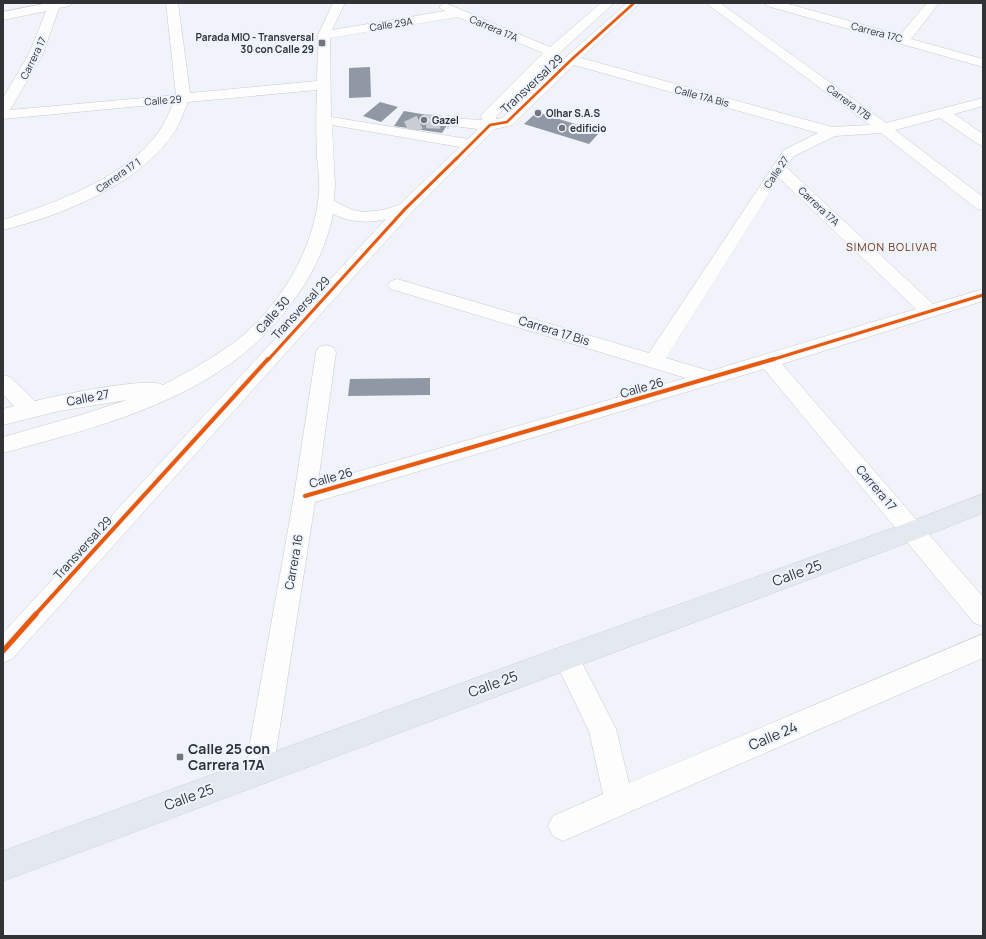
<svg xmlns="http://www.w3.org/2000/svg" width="986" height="939" font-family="Manrope,sans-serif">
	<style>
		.building { fill: #8f98a4 }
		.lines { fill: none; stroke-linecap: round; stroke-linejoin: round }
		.minor-tunnel { stroke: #cacdd3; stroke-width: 14; stroke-dasharray: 14 7; stroke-linecap: butt }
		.minor-casing { stroke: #c7cacd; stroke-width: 1 }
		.major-casing { stroke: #d0d2d5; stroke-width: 1 }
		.minor { fill: #fdfdfe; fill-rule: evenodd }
		.major { fill: #e4e8ef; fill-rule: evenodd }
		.cycleway-far3-casing { stroke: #edf3fd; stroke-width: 4 }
		.cycleway-far2-casing { stroke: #edf3fd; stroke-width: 5 }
		.cycleway-far1-casing { stroke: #edf3fd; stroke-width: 6 }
		.cycleway-casing { stroke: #edf3fd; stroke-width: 8 }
		.cycleway-far3 { stroke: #e8590c; stroke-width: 2.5 }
		.cycleway-far2 { stroke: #e8590c; stroke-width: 3 }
		.cycleway-far1 { stroke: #e8590c; stroke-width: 4 }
		.cycleway { stroke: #e8590c; stroke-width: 5 }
		.poi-dot { fill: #73767b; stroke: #edf3fd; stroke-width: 1.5 }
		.labels { text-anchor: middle; stroke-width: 4; stroke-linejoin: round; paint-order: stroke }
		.far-street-label { font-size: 10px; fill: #303236; stroke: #edf3fd }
		.far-poi-label { font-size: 10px; font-weight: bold; fill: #303236; stroke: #edf3fd; text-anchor: start }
		.far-neighbourhood-label { font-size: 11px; letter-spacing: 1px; fill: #71330b; stroke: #edf3fd }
		.street-label { font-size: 12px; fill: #303236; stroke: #edf3fd }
		.near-street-label { font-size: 14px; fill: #303236; stroke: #edf3fd }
		.near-poi-label { font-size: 14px; font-weight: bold; fill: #303236; stroke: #edf3fd; text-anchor: start }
	</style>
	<rect width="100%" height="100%" fill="#f0f4fa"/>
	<!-- building -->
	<g class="building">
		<path d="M 370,67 L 371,97 L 349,98 L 349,68 Z"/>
		<path d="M 380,102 L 398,107 L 381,122 L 363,116 Z"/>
		<path d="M 404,111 L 451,119 L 442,133 L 394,126 Z"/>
		<path d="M 537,112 L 600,132 L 589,144 L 524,124 Z"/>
		<path d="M 430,378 L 430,395 L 348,396 L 350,379 Z"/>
	</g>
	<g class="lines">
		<!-- minor-tunnel -->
		<path class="minor-tunnel" d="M 407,128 L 422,121 L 449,122"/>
		<defs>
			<g id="minor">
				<path d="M 48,3 L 72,3 L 70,6 L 59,8 L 43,54 L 10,110 L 176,95 L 166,3 L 178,3 L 190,93 L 317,81 L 318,35 L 333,3 L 345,3 L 332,30 L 445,11 L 439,7 L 445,3 L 550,47 L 601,3 L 614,3 L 557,55 L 496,117 L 496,119 L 502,118 L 566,57 L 627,3 L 640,3 L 581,58 L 832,127 L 870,125 L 706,3 L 720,3 L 886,123 L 983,98 L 983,106 L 954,114 L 983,134 L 983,146 L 978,144 L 940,118 L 895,130 L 983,197 L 983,210 L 977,209 L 881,133 L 835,136 L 794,156 L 786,167 L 933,304 L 983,289 L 983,301 L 782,364 L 983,597 L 983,626 L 974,623 L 764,369 L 315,502 L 273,771 L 269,781 L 259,785 L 249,781 L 245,771 L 294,496 L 316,352 L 319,347 L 326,345 L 333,347 L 336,352 L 318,483 L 686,378 L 391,289 L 388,285 L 391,281 L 397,279 L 649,353 L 784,150 L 818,133 L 574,65 L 512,125 L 495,129 L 411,213 L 12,659 L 3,663 L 3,633 L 386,219 C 367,224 350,222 333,214 C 327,244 314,272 296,297 C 229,395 112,423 3,453 L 3,437 L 84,414 L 127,400 L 59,411 L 3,425 L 3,409 L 14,406 L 3,394 L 3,375 L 10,377 L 35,401 C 54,396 150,376 163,385 C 188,372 213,358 236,341 C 280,306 314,250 319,193 C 320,181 318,169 317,157 C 316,135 316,112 317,90 L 188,102 C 185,109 182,117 179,124 C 148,182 63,215 3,230 L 3,220 C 55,203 137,174 164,123 C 168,117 170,110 173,103 L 3,119 L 3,98 L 29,54 L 46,11 L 3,20 L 3,12 ZM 458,17 L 543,53 L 483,113 L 481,116 L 482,120 L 449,118 L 444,119 L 442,122 L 444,125 L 478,129 L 468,139 L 331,117 L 330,38 ZM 332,125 L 460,147 L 399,205 L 383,210 L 364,212 L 352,210 L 334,201 L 335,185 ZM 779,178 L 916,309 L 710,371 L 666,358 Z"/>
				<path d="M 765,3 L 785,3 L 900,35 L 927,3 L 939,3 L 911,39 L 983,59 L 983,67 L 767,6 Z"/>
				<path d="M 983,634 L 983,658 L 563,841 L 553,836 L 548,826 L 553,816 L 603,794 L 589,731 L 553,657 L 557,649 L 566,645 L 575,649 L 616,729 L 629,783 Z"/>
			</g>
			<path id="major" d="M 983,494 L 983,513 L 920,538 L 3,881 L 3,851 L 566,645 L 904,524 Z"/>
		</defs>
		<!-- minor casing -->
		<use href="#minor" class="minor-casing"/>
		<!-- major casing -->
		<use href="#major" class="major-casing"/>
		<!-- minor -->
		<use href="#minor" class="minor"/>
		<!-- major -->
		<use href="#major" class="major"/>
		<defs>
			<path id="cycleway-far3" d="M 456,159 L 490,125 L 507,122 L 571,60 L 634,3"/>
			<g id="cycleway-far2">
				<path d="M 268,360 L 405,209 L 457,158"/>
				<path d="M 771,360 L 983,295"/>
			</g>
			<g id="cycleway-far1">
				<path d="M 305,496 L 774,359"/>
				<path d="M 35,615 L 268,359"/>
			</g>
			<path id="cycleway" d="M 3,651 L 36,614"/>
		</defs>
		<!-- cycleway-far3 casing -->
		<use href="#cycleway-far3" class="cycleway-far3-casing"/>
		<!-- cycleway-far2 casing -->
		<use href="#cycleway-far2" class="cycleway-far2-casing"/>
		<!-- cycleway-far1 casing -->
		<use href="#cycleway-far1" class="cycleway-far1-casing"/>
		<!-- cycleway casing -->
		<use href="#cycleway" class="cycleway-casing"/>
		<!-- cycleway-far3 -->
		<use href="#cycleway-far3" class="cycleway-far3"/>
		<!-- cycleway-far2 -->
		<use href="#cycleway-far2" class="cycleway-far2"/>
		<!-- cycleway-far1 -->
		<use href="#cycleway-far1" class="cycleway-far1"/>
		<!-- cycleway -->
		<use href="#cycleway" class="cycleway"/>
	</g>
	<!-- markers -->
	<g class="poi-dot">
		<rect x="318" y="39" width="8" height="8" rx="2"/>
		<circle cx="538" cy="113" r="4"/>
		<circle cx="424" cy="120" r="4"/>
		<circle cx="562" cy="128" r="4"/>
		<rect x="176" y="753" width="8" height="8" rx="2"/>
	</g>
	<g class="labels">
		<!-- far-street labels -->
		<g class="far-street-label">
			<text transform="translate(391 24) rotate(-9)" y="4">Calle 29A</text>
			<text transform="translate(494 28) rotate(23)" y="4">Carrera 17A</text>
			<text transform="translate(877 32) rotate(15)" y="4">Carrera 17C</text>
			<text transform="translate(33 58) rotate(-64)" y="4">Carrera 17</text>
			<text transform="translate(702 96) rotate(15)" y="4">Calle 17A Bis</text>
			<text transform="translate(163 100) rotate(-5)" y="4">Calle 29</text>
			<text transform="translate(849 102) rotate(36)" y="4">Carrera 17B</text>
			<text transform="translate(776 172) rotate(-56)" y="4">Calle 27</text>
			<text transform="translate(118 175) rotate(-35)" y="4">Carrera 17 1</text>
			<text transform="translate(819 206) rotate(43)" y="4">Carrera 17A</text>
		</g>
		<!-- far-poi labels -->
		<g class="far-poi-label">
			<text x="314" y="41" text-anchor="end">Parada MIO - Transversal<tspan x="314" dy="12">30 con Calle 29</tspan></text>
			<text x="546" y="117">Olhar S.A.S</text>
			<text x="432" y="124">Gazel</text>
			<text x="570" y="132">edificio</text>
		</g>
		<!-- far-neighbourhood labels -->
		<g class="far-neighbourhood-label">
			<text x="892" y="251">SIMON BOLIVAR</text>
		</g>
		<!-- street labels -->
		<g class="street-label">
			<text transform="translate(532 84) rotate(-43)" y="4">Transversal 29</text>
			<text transform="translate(301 308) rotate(-48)" y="4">Transversal 29</text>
			<text transform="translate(273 315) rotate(-49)" y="4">Calle 30</text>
			<text transform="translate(554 331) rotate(17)" y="4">Carrera 17 Bis</text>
			<text transform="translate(642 388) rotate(-16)" y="4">Calle 26</text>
			<text transform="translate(88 398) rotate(-11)" y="4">Calle 27</text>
			<text transform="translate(331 478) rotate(-16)" y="4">Calle 26</text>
			<text transform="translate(876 488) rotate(50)" y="4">Carrera 17</text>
			<text transform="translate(83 548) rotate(-48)" y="4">Transversal 29</text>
			<text transform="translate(294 562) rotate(-80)" y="4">Carrera 16</text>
		</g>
		<!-- near-street labels -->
		<g class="near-street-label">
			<text transform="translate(797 573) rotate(-20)" y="5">Calle 25</text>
			<text transform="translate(493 684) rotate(-20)" y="5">Calle 25</text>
			<text transform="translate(773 736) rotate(-23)" y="5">Calle 24</text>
			<text transform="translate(189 797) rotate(-20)" y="5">Calle 25</text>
		</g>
		<!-- near-poi labels -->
		<g class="near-poi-label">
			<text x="188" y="754">Calle 25 con<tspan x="188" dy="16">Carrera 17A</tspan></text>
		</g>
	</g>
	<!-- border -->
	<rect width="986" height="939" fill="none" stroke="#303236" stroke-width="8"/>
</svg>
